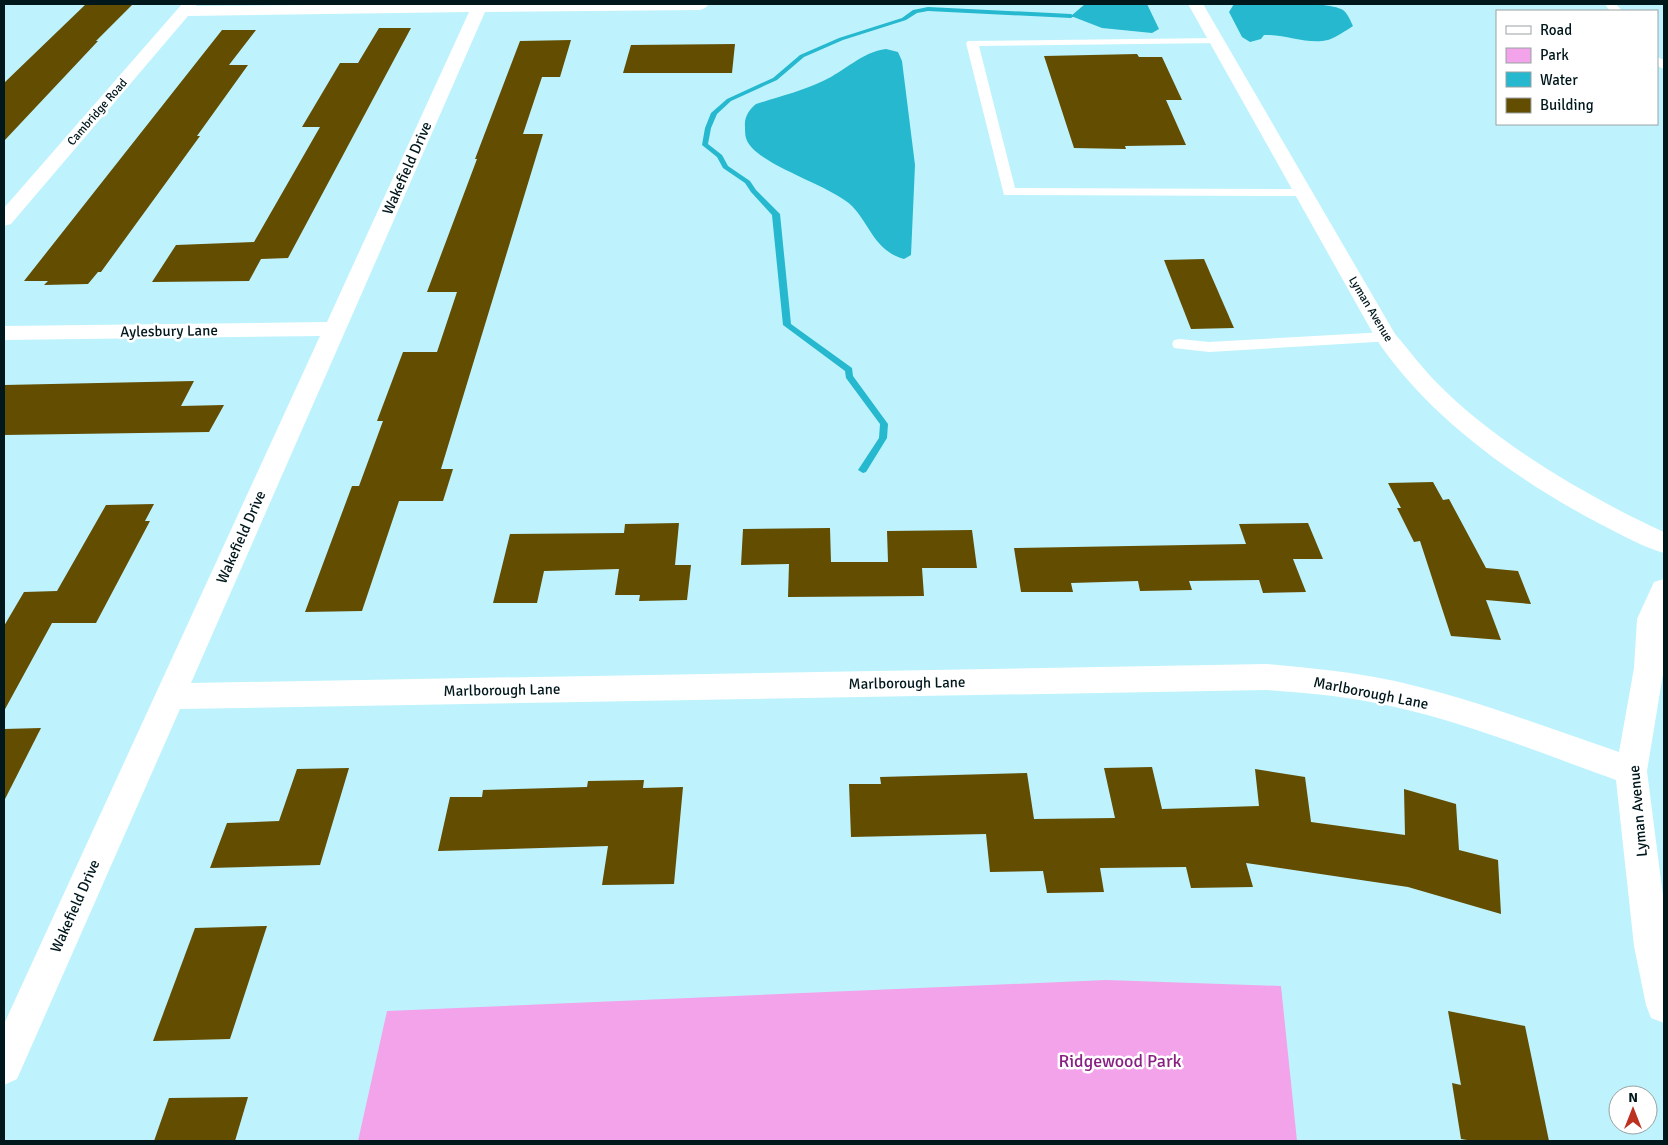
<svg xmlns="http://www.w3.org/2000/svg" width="1668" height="1145" font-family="Signika,sans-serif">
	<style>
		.green { fill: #f2a3ea }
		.water { fill: #25b8ce }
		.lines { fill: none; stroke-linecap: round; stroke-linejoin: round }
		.stream { fill: #25b8ce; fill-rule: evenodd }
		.building { fill: #624d00 }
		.service { fill: #fff; fill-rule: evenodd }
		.minor { fill: #fff; fill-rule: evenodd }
		.tertiary { fill: #fff; fill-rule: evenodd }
		.labels { text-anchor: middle; stroke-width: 5; stroke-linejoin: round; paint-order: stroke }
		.far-street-label { font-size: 12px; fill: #00171c; stroke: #fff }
		.street-label { font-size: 15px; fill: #00171c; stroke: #fff }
		.near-park-label { font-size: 18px; fill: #881f82; stroke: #fff }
	</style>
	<rect width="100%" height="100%" fill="#bef3fd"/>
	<!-- green -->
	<path class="green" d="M 1106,980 L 1281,986 L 1297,1141 L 358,1141 L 387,1011 Z"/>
	<!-- water -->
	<g class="water">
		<path d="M 1085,4 L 1147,4 L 1159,29 L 1152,33 L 1102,28 L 1071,16 Z"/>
		<path d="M 1234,4 C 1256,4 1327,0 1343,10 C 1348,14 1350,20 1353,26 C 1345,31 1337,37 1328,40 C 1308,45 1285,34 1264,35 L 1261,39 L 1250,42 L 1242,37 L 1229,12 Z"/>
		<path d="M 886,49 L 898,52 L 902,61 L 915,165 L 911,255 L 904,259 C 875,251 870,225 852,206 C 832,185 753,164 746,138 C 745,135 745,130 745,127 C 744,117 749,110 756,104 C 778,97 802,91 823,81 C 845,71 862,52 886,49 Z"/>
	</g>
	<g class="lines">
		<!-- stream -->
		<path class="stream" d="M 928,7 L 1071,14 L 1074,16 L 1071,18 L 928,11 L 917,13 L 906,20 L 843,40 L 804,57 L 777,80 L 731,101 L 717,114 L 711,128 L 708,144 L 722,155 L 728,166 L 750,181 L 756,190 L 780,214 L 791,324 L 852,368 L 853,376 L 888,424 L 887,438 L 866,472 L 863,473 L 858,470 L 879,438 L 880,424 L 846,378 L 845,371 L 783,325 L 772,215 L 751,192 L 745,183 L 723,168 L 717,157 L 702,145 L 705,128 L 711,113 L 727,99 L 773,78 L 800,55 L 839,38 L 902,18 L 913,10 Z"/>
	</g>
	<!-- building -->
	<g class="building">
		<path d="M 86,4 L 133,4 L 96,41 L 98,41 L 4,141 L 4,83 Z"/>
		<path d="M 379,28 L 411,28 L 288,258 L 261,259 L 249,281 L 152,282 L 176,245 L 254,242 L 320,127 L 302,127 L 340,63 L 358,63 Z"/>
		<path d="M 222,30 L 256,30 L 229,65 L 248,65 L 197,136 L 200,136 L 101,272 L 98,272 L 88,284 L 44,285 L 48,281 L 24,281 Z"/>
		<path d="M 571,40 L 560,77 L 542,77 L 523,134 L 543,134 L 441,469 L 453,469 L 443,501 L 399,501 L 362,611 L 305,612 L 352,486 L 359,486 L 383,421 L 377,421 L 403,352 L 437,352 L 457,292 L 427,292 L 477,159 L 475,159 L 520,41 Z"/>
		<path d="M 735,44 L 732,73 L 623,73 L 631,45 Z"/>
		<path d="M 1137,54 L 1139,57 L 1162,57 L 1182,100 L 1166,100 L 1186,145 L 1125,146 L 1126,149 L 1074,148 L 1044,56 Z"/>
		<path d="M 1204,259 L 1234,328 L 1191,329 L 1164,260 Z"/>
		<path d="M 194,381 L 181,406 L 224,405 L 209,432 L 4,435 L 4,385 Z"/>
		<path d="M 1433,482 L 1443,500 L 1449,499 L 1486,568 L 1518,571 L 1531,604 L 1486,600 L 1501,640 L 1451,636 L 1420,541 L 1414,542 L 1397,508 L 1401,508 L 1388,483 Z"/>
		<path d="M 154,504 L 145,521 L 150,521 L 96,623 L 52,623 L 4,711 L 4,626 L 24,592 L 57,591 L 106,505 Z"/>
		<path d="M 679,523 L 675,565 L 691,565 L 687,600 L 639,601 L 640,595 L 615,595 L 619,569 L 544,571 L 537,603 L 493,603 L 510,534 L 624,533 L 625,524 Z"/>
		<path d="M 1308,523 L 1323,559 L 1293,559 L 1306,592 L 1263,593 L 1259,580 L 1189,581 L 1192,590 L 1140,591 L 1138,581 L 1071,583 L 1073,592 L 1021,592 L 1014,548 L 1246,544 L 1239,524 Z"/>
		<path d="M 830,528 L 831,562 L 888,562 L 887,531 L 972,530 L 977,568 L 922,568 L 924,596 L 788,597 L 789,564 L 741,565 L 743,529 Z"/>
		<path d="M 41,728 L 4,801 L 4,729 Z"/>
		<path d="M 1152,767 L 1162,809 L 1259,806 L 1255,769 L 1305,777 L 1311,822 L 1405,835 L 1404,789 L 1456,804 L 1459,850 L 1498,860 L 1501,914 L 1408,887 L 1246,863 L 1253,887 L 1191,888 L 1186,867 L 1100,868 L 1104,892 L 1047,893 L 1043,871 L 990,872 L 986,834 L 851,837 L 849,784 L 881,784 L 880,777 L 1027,773 L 1034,819 L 1115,818 L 1104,768 Z"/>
		<path d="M 349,768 L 320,865 L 210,868 L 227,823 L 279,821 L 297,769 Z"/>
		<path d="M 644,780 L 643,788 L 683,787 L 674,884 L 602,885 L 608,846 L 438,851 L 450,797 L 482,797 L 483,790 L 587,787 L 588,781 Z"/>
		<path d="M 267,926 L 230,1039 L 153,1041 L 195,928 Z"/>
		<path d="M 1448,1011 L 1525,1026 L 1549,1141 L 1473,1141 L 1461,1139 L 1452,1083 L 1461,1085 Z"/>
		<path d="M 248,1097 L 235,1141 L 154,1141 L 169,1098 Z"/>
	</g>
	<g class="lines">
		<!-- service -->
		<g class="service">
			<path d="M 1605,4 L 1616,4 L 1622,11 L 1610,11 Z"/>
			<path d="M 1216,38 L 1220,39 L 1222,41 L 1220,43 L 979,46 L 1015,188 L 1303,189 L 1310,193 L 1308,196 L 1004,195 L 966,43 L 968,41 Z"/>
			<path d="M 1657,57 L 1664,60 L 1664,69 L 1657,66 Z"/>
			<path d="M 1386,332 L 1392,333 L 1394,337 L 1392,341 L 1209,352 L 1174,348 L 1172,344 L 1174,340 L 1180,339 L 1209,342 Z"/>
		</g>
		<!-- minor -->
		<path class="minor" d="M 182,4 L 197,4 L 196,6 L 412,4 L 708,5 L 705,8 L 700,10 L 485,12 L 191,683 L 1267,664 C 1310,668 1353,672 1395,681 C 1471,698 1545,727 1619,752 L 1634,668 L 1637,619 L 1654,582 L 1664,579 L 1664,668 L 1647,771 L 1664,904 L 1664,1023 L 1651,1018 L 1646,1005 L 1634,946 L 1616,780 C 1543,754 1471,724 1395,707 C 1353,697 1310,693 1267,690 L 180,709 L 17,1079 L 4,1085 L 4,1024 L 320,336 L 4,340 L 4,326 L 327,322 L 469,12 L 188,16 L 11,224 L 4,226 L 4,208 Z"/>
		<!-- tertiary -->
		<path class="tertiary" d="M 1188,4 L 1203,4 L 1395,334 C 1409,350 1422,368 1437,383 C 1496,443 1587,497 1664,532 L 1664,553 C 1643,547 1622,535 1602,525 C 1518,481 1427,417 1375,337 Z"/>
	</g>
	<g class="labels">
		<!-- far-street labels -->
		<g class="far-street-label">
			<text transform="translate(97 112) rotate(-49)" y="4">Cambridge Road</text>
			<text transform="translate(1371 309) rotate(59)" y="4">Lyman Avenue</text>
		</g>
		<!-- street labels -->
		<g class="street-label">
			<text transform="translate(407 168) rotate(-66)" y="5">Wakefield Drive</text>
			<text transform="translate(169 331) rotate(-1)" y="5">Aylesbury Lane</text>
			<text transform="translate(241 537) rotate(-66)" y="5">Wakefield Drive</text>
			<text transform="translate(907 683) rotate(-1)" y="5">Marlborough Lane</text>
			<text transform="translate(502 690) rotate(-1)" y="5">Marlborough Lane</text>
			<text transform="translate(1371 693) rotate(11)" y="5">Marlborough Lane</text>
			<text transform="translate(1638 811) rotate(-95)" y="5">Lyman Avenue</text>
			<text transform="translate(75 906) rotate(-66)" y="5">Wakefield Drive</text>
		</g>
		<!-- near-park labels -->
		<g class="near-park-label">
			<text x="1120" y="1067">Ridgewood Park</text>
		</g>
	</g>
	<!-- border -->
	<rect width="1668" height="1145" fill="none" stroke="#00171c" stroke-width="10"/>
	<!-- legend -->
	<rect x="1496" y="10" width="162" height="115" fill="#ffffff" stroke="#99a2a4"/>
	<rect x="1506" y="26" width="25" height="8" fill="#ffffff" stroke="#99a2a4"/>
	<text x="1540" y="35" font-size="15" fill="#00171c">Road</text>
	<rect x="1506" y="48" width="25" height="15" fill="#f2a3ea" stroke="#99a2a4"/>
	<text x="1540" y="60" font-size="15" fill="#00171c">Park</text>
	<rect x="1506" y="72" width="25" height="15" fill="#25b8ce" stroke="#99a2a4"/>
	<text x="1540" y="85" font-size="15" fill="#00171c">Water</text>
	<rect x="1506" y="98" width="25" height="15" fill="#624d00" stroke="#99a2a4"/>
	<text x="1540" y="110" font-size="15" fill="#00171c">Building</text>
	<!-- north arrow -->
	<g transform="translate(1633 1110)"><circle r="24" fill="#ffffff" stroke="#99a2a4"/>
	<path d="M0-4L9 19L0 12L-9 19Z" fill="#bd3120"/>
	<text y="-8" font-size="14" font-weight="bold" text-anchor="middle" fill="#00171c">N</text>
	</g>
</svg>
